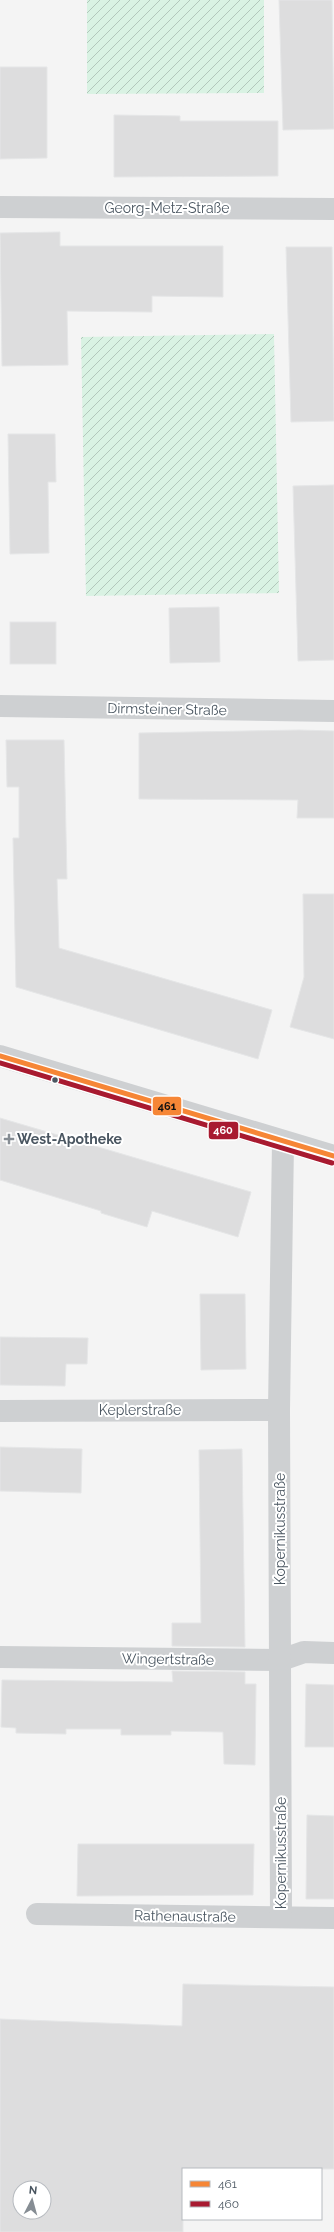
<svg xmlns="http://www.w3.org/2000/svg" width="334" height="2232" font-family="Raleway,sans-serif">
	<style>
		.garden { fill: url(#garden-furrows) }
		.building { fill: #ddddde; stroke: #e5e6e7; fill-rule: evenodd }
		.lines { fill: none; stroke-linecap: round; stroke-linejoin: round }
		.minor { stroke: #ced0d2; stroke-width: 22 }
		.bus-1-casing { stroke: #fff; stroke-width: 8 }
		.bus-2-casing { stroke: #fff; stroke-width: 8 }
		.bus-1 { stroke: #f68636; stroke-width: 5 }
		.bus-2 { stroke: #a81a30; stroke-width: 5 }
		.bus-dot { fill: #4a5661; stroke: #fff; stroke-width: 1.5 }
		.poi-dot { fill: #868d94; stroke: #fff; stroke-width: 1.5 }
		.labels { text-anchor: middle; stroke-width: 4; stroke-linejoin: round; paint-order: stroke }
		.street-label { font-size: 14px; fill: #4a5661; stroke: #fff }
		.poi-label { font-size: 14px; font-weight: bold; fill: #4a5661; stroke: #fff; text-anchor: start }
		.line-badge { stroke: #fff; stroke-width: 1.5 }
		.badge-label { font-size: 11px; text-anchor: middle; font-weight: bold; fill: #fff }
		.pale-badge-label { font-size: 11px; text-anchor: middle; font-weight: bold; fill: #111 }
	</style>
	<defs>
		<pattern id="garden-furrows" width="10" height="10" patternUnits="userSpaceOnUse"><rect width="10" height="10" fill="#d9f2e3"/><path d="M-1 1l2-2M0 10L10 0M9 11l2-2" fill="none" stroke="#b2c7bb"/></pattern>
	</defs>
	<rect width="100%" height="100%" fill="#f4f4f4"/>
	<!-- garden -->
	<g class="garden">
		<path d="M 87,0 L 264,0 L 264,93 L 87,94 Z"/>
		<path d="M 274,334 L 279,593 L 86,596 L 81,337 Z"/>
	</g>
	<!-- building -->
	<g class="building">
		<path d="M 279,0 L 332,0 L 334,129 L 283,130 Z"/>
		<path d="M 0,67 L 47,67 L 47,158 L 0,159 Z"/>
		<path d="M 114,115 L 180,116 L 180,121 L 278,121 L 278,176 L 114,177 Z"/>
		<path d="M 60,232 L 60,246 L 223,246 L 223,297 L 152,296 L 152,312 L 67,311 L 68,365 L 2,366 L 0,233 Z"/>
		<path d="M 286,247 L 332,247 L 334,421 L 291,422 Z"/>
		<path d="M 8,434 L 55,434 L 56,482 L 48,482 L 49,553 L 10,554 Z"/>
		<path d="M 334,485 L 334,660 L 298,661 L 293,486 Z"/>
		<path d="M 219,607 L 220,662 L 170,663 L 169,608 Z"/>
		<rect x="10" y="622" width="46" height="42"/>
		<path d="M 299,730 L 334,731 L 334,818 L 297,818 L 298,800 L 139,799 L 139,733 Z"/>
		<path d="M 6,740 L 64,740 L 67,879 L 57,879 L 59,948 L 272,1010 L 258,1059 L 16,987 L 13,838 L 19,838 L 19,787 L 7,787 Z"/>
		<path d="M 303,894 L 334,894 L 334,1039 L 290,1027 L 304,977 Z"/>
		<path d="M 0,1118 L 251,1192 L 238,1237 L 152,1211 L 147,1227 L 101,1213 L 101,1211 L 0,1180 Z"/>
		<path d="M 200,1294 L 245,1294 L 246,1369 L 201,1370 Z"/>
		<path d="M 0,1337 L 88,1338 L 87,1364 L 66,1364 L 65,1386 L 0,1385 Z"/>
		<path d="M 0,1447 L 82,1449 L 81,1493 L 0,1491 Z"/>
		<path d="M 242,1449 L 245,1647 L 172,1646 L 172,1623 L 201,1623 L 199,1450 Z"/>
		<path d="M 172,1671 L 245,1672 L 245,1684 L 256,1684 L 255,1765 L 224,1764 L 223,1732 L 171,1731 L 171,1735 L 121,1735 L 121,1729 L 66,1729 L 66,1734 L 16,1733 L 16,1728 L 1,1727 L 2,1680 L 173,1682 Z"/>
		<path d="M 306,1684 L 334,1685 L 334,1747 L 305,1747 Z"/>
		<path d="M 307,1815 L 334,1816 L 334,1899 L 306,1899 Z"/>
		<path d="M 78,1844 L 254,1844 L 253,1895 L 77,1896 Z"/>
		<path d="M 183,1984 L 334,1987 L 334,2169 L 183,2169 L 183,2232 L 0,2232 L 0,2019 L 182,2026 ZM 20,2188 L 44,2188 L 44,2212 L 20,2212 Z"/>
	</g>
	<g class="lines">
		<!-- minor -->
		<g class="minor">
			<path d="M 0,207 L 334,209"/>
			<path d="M 0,706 L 334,711"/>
			<path d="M 0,1056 L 334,1156"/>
			<path d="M 0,1411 L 279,1410"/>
			<path d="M 0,1657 L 281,1660 L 304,1652 L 334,1653"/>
			<path d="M 37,1914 L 334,1918"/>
			<path d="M 281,1917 L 279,1410 L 283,1142"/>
		</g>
		<defs>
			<path id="bus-1" d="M 0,1056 L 334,1156"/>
			<path id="bus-2" d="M 0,1063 L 332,1163"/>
		</defs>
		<!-- bus-1 casing -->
		<use href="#bus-1" class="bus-1-casing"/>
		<!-- bus-2 casing -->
		<use href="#bus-2" class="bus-2-casing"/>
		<!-- bus-1 -->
		<use href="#bus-1" class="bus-1"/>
		<!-- bus-2 -->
		<use href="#bus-2" class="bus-2"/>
	</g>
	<!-- markers -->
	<circle class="bus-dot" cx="55" cy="1080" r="3.5"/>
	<path class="poi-dot" d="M7 1133h4v4h4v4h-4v4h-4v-4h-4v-4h4z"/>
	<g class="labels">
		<!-- street labels -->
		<g class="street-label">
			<text x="167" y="213">Georg-Metz-Straße</text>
			<text transform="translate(167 709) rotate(1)" y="5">Dirmsteiner Straße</text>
			<text x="140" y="1415">Keplerstraße</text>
			<text transform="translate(280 1529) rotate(-90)" y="5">Kopernikusstraße</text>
			<text transform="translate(168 1659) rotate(1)" y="5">Wingertstraße</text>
			<text transform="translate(281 1853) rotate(-90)" y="5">Kopernikusstraße</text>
			<text transform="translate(185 1916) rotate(1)" y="5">Rathenaustraße</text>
		</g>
		<!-- poi labels -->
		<g class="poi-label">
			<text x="17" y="1144">West-Apotheke</text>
		</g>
	</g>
	<g class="line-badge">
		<rect x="152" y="1096" width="30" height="20" rx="4" fill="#f68636"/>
		<rect x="208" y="1121" width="31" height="19" rx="4" fill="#a81a30"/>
	</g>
	<g class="badge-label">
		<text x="223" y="1134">460</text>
	</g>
	<g class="pale-badge-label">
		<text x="167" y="1110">461</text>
	</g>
	<!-- legend -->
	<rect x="182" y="2168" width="140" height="52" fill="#ffffff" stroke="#b7bbc0"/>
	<rect x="190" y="2181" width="20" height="6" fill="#f68636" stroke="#b7bbc0"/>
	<text x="218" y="2188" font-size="12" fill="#4a5661">461</text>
	<rect x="190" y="2201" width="20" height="6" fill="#a81a30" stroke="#b7bbc0"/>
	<text x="218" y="2208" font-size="12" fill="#4a5661">460</text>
	<!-- north arrow -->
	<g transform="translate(32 2200) rotate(6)"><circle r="19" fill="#ffffff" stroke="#b7bbc0"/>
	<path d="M0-3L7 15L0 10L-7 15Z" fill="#868d94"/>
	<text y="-6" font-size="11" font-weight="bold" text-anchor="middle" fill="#4a5661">N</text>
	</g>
</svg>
